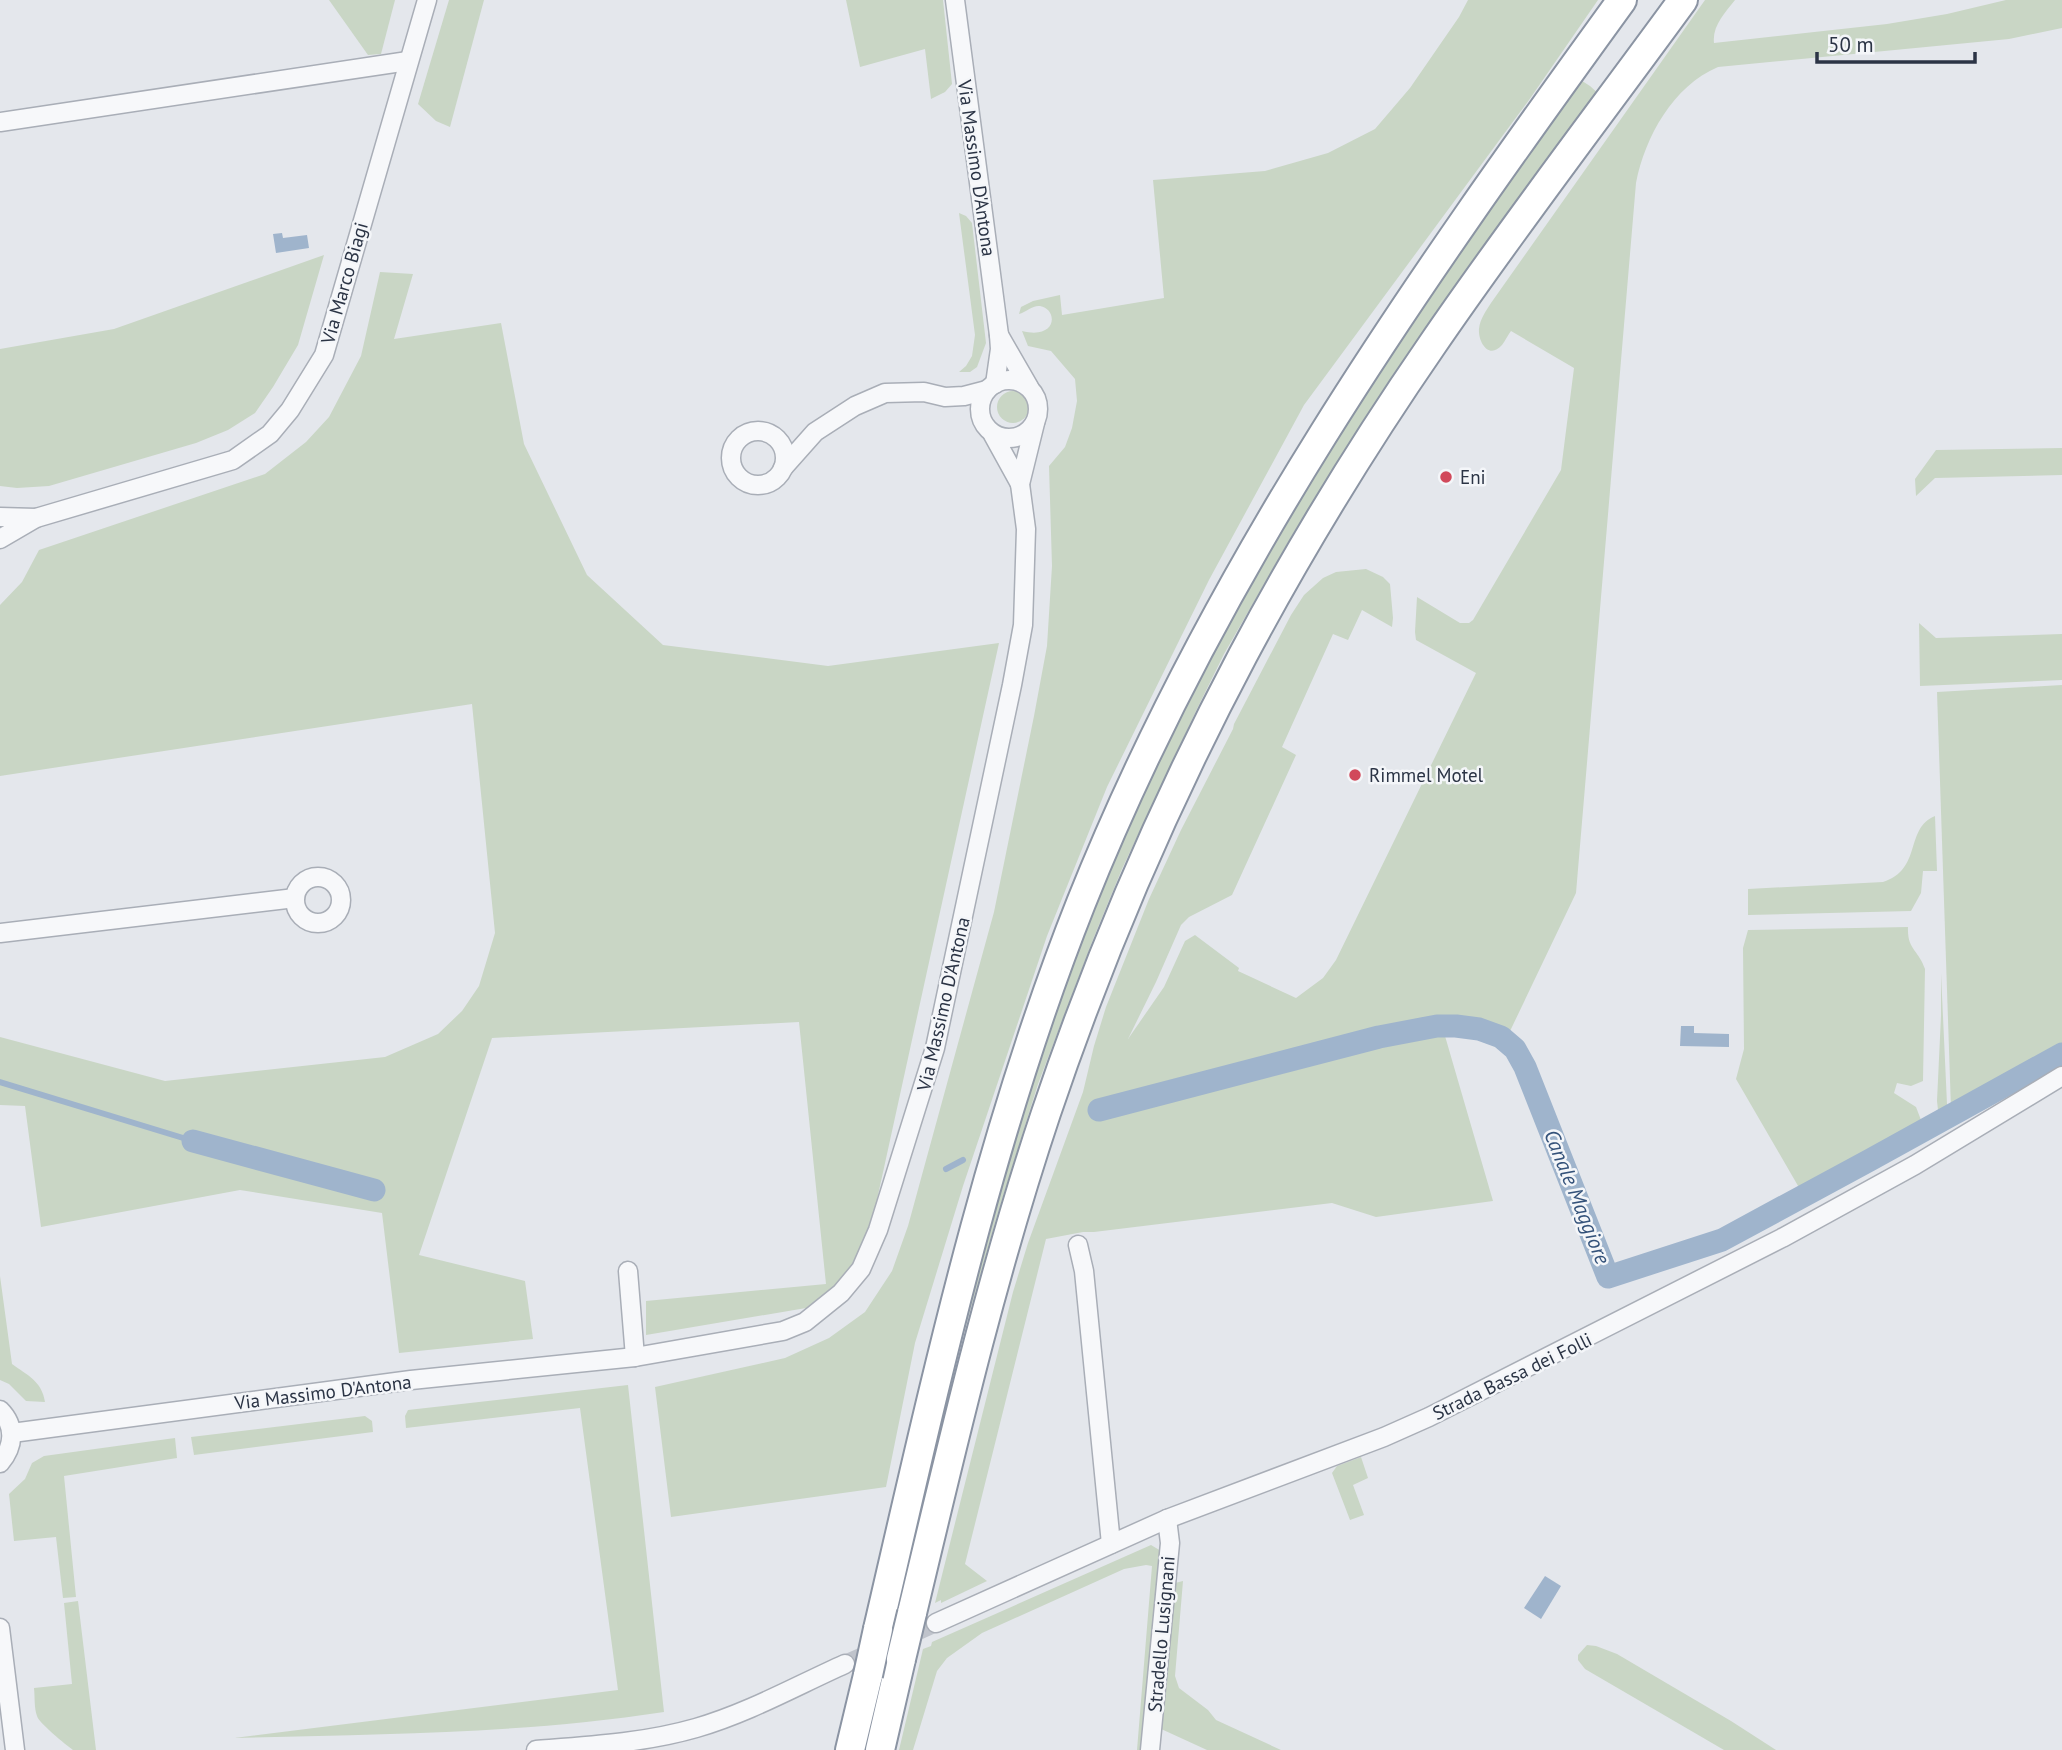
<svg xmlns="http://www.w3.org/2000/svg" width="2062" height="1750" font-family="'PT Sans',sans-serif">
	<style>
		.green { fill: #c9d6c5 }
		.water { fill: #9fb4cc }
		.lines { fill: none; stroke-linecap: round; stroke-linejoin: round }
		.stream { stroke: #9fb4cc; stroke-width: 6 }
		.canal { stroke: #9fb4cc; stroke-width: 23 }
		.minor-tunnel { stroke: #bfc3cb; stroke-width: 18; stroke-dasharray: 18 9; stroke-linecap: butt }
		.minor-casing { stroke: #a9aeb7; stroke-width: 21 }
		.trunk-casing { stroke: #8b94a3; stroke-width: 32 }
		.minor { stroke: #f7f8fa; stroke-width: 18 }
		.trunk { stroke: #fff; stroke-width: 28 }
		.trunk-bridge-casing { stroke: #8b94a3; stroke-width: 32; stroke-linecap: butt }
		.trunk-bridge { stroke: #fff; stroke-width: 28 }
		.poi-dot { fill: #d1495b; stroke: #f4f6f9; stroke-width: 2.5 }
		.labels { text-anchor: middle; stroke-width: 5; stroke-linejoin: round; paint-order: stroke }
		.street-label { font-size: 19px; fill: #2b3445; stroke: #f4f6f9 }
		.poi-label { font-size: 19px; fill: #2b3445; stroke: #f4f6f9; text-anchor: start }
		.water-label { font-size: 21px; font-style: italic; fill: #34527a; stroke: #f4f6f9 }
	</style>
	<rect width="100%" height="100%" fill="#e4e7ec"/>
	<!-- green -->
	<g class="green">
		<path d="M 329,0 L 395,0 L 381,54 L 368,55 Z"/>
		<path d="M 449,0 L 484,0 L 450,127 L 436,121 L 418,104 Z"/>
		<path d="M 846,0 L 943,0 L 952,84 L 945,92 L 931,99 L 925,49 L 860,67 Z"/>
		<path d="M 1468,0 L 1598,0 L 1529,100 L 1304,405 L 1209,580 L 1107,787 L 1047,936 L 963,1186 L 915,1343 L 886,1487 L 671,1517 L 655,1387 L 785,1358 L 829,1338 L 865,1312 L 892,1271 L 908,1226 L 994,912 L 1034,716 L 1047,646 L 1052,566 L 1049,466 L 1065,447 L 1072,428 L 1077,401 L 1075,379 L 1051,351 L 1028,346 L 1022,331 C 1058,340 1058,309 1040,306 C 1033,305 1026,312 1019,314 L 1021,307 L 1033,301 L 1060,295 L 1062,315 L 1164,298 L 1153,180 L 1265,171 L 1328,153 L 1375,129 L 1410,88 L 1459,17 Z"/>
		<path d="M 1705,0 L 1735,0 C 1725,13 1712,26 1714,43 L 1887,24 L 1947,14 L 2006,0 L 2062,0 L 2062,28 L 2009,39 L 1718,67 C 1673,86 1645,137 1636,183 L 1576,893 L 1501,1050 C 1483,1040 1466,1034 1445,1036 L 1493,1201 L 1376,1217 L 1332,1203 L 1094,1232 L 1083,1232 L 1046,1239 L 965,1564 L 987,1581 L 941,1603 L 941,1600 L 935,1603 L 1013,1292 L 1028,1243 L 1083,1092 L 1094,1046 L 1106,1007 L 1149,899 L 1181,830 L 1233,729 L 1234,724 L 1291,615 L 1304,595 L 1323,578 L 1336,572 L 1366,569 L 1383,577 L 1390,584 L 1393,618 L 1392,627 L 1362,610 L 1348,640 L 1333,634 L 1282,747 L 1296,755 L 1232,895 L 1189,917 L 1181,925 L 1156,982 L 1128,1039 L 1164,987 L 1185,941 L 1195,935 L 1239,968 L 1238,971 L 1296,998 L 1323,978 L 1336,960 L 1476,673 L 1416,640 L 1415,632 L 1417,597 L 1460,623 L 1469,623 L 1473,620 L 1561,470 L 1574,368 L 1511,331 C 1508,335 1505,341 1502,345 C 1489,360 1478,342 1479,329 C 1480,319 1486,311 1491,303 Z"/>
		<path d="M 1579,79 L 1590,86 L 1600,95 L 1421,335 L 1369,413 L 1291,537 L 1224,654 L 1196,711 L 1122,869 L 1094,937 L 1038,1084 L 996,1219 L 942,1411 L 996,1194 L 1053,1015 L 1112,860 L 1183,707 L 1309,479 L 1462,245 Z"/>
		<path d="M 959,213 L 966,216 L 972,223 L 986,343 L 977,367 L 970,372 L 959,372 L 966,366 L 972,356 L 975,335 Z"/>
		<path d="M 324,255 L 298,345 L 273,387 L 255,413 L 228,430 L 196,443 L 49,486 L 17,488 L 0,486 L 0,349 L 114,329 Z"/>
		<path d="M 380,272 L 413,274 L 394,339 L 501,323 L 524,444 L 587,575 L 663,645 L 828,666 L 999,643 L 871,1227 L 846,1278 L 806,1308 L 646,1335 L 646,1301 L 826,1284 L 799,1022 L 492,1038 L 419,1255 L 525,1281 L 533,1339 L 399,1353 L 382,1213 L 240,1190 L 41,1227 L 25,1106 L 0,1105 L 0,1037 L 165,1081 L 385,1057 L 438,1034 L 462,1011 L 479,986 L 495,933 L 472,704 L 0,776 L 0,605 L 22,582 L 39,550 L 265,474 L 306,442 L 329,417 L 361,356 Z"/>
		<circle cx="1013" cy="407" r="16"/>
		<path d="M 2062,448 L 2062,475 L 1935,478 L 1916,496 L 1915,479 L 1936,450 Z"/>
		<path d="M 1919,623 L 1936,638 L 2062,634 L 2062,680 L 1920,686 Z"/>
		<path d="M 2062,685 L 2062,1045 L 1951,1109 L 1937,692 Z"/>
		<path d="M 1935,816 L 1937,871 L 1923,871 L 1921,893 L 1911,911 L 1748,915 L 1748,889 L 1883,882 C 1923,869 1904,829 1935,816 Z"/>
		<path d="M 1908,927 C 1907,950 1919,950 1925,969 L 1923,1081 L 1911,1086 L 1897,1083 L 1894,1093 L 1916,1107 L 1921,1120 L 1801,1191 L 1736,1079 L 1744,1049 L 1743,948 L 1748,930 Z"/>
		<path d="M 1941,973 L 1948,1126 L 1938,1110 L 1937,1101 L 1941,1016 Z"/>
		<path d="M 0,1276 L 12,1364 C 27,1375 42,1381 45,1402 L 26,1401 L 9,1384 L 0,1380 Z"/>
		<path d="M 628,1385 L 664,1712 C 522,1734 378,1734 234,1738 L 618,1690 L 580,1408 L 406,1428 L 405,1416 L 408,1410 Z"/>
		<path d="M 365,1416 L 372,1421 L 373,1432 L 194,1455 L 191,1437 Z"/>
		<path d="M 175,1438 L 177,1458 L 64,1476 L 76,1597 L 63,1598 L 56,1537 L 14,1541 L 9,1494 L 25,1479 L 32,1463 L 44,1456 Z"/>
		<path d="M 1361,1457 L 1368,1478 L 1353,1485 L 1364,1515 L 1350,1520 L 1332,1473 L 1337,1466 Z"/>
		<path d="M 1151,1545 L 1161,1551 L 1144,1750 L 1137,1750 L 1152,1566 L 1146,1565 L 1124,1569 L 982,1633 L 947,1658 L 937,1671 L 913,1750 L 899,1750 L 923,1649 L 931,1646 L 932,1642 Z"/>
		<path d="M 1183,1581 L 1175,1676 L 1179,1688 L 1208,1710 L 1216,1720 L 1281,1750 L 1207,1750 L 1159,1728 L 1171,1584 Z"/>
		<path d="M 78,1601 L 96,1750 L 73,1750 C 66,1745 38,1722 37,1716 C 34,1708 35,1697 34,1688 L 72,1684 L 64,1603 Z"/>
		<path d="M 1587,1645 L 1596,1646 L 1617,1654 L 1731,1721 L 1776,1750 L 1724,1750 L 1585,1669 L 1578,1660 L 1578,1655 Z"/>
	</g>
	<!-- water -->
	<g class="water">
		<path d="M 282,233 L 283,238 L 307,235 L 309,248 L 276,253 L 273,234 Z"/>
		<path d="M 1681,1026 L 1694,1026 L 1694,1033 L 1729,1034 L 1729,1047 L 1680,1046 Z"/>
		<path d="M 1545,1576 L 1561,1586 L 1541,1619 L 1524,1608 Z"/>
	</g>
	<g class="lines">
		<!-- stream -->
		<g class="stream">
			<path d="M 0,1082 L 193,1141"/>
			<path d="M 946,1169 L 963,1160"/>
		</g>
		<!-- canal -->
		<g class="canal">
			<path d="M 1099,1110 L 1379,1037 L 1437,1026 L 1456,1026 L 1479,1029 L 1501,1037 L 1515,1049 L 1525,1067 L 1608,1277 L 1722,1240 L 1870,1160 L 2062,1054"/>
			<path d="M 193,1141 L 374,1190"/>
		</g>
		<!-- minor-tunnel -->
		<path class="minor-tunnel" d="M 845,1664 L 936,1623"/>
		<defs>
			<g id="minor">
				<path d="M 955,0 L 999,335 L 1000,349 L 995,384"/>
				<path d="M 0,122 L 408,61"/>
				<path d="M 999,335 L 1029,387"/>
				<circle cx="1009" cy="409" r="29"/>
				<circle cx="758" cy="458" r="27"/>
				<path d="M 993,435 L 1020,484"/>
				<path d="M 783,468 L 815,432 L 855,406 L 885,393 L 924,392 L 945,397 L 964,396 L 987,390"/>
				<path d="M 0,517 L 36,518"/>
				<path d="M 0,539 L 36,518 L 233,460 L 270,434 L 290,410 L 324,355 L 427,0"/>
				<circle cx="318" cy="900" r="23"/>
				<path d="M 0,933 L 295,898"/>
				<path d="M 1078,1245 L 1084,1271 L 1111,1544"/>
				<path d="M 628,1271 L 635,1357"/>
				<path d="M 0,1410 C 16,1426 14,1447 0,1463"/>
				<path d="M 12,1433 L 411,1380 L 635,1357 L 783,1331 L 805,1322 L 841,1293 L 861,1269 L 878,1230 L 935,1048 L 1012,685 L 1023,625 L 1026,529 L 1020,484 L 1035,423"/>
				<path d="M 936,1623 L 1167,1519 L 1384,1437 L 1429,1417 L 1782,1238 L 1915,1165 L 2062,1076"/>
				<path d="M 0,1628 L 15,1750"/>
				<path d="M 536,1750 C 589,1746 644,1743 696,1728 C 748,1713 796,1686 845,1664"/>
				<path d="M 1150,1750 L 1170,1543 L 1167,1519"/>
			</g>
			<g id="trunk">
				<path d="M 912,1613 C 952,1446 991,1277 1046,1113 C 1099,956 1165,802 1243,655 C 1300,548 1363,445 1432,345 C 1512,228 1599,115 1683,0"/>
				<path d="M 878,1629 C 935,1384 988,1137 1081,903 C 1214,570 1413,288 1622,0"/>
				<path d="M 850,1750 L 868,1675"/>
				<path d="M 880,1750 L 901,1659"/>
			</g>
		</defs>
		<!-- minor casing -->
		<use href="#minor" class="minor-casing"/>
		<!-- trunk casing -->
		<use href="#trunk" class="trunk-casing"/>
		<!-- minor -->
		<use href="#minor" class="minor"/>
		<!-- trunk -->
		<use href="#trunk" class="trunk"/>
		<defs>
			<g id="trunk-bridge">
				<path d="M 901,1659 L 912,1613"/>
				<path d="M 868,1675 L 878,1629"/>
			</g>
		</defs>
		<!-- trunk-bridge casing -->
		<use href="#trunk-bridge" class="trunk-bridge-casing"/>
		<!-- trunk-bridge -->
		<use href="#trunk-bridge" class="trunk-bridge"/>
	</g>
	<!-- markers -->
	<g class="poi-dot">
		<circle cx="1446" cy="477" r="7"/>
		<circle cx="1355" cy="775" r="7"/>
	</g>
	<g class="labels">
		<!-- street labels -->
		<g class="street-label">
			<text transform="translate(977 168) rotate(82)" y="7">Via Massimo D'Antona</text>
			<text transform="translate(344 283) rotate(-74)" y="7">Via Marco Biagi</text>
			<text transform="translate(943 1004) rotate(-77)" y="7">Via Massimo D'Antona</text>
			<text transform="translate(1512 1376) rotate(-26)" y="7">Strada Bassa dei Folli</text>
			<text transform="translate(323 1392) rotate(-7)" y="7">Via Massimo D'Antona</text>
			<text transform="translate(1161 1634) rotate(-85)" y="7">Stradello Lusignani</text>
		</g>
		<!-- poi labels -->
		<g class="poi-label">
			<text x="1460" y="484">Eni</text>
			<text x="1369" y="782">Rimmel Motel</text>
		</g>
		<!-- water labels -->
		<g class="water-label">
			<text transform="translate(1577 1197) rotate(68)" y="7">Canale Maggiore</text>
		</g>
	</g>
	<!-- scale -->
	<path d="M1817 52v10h158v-10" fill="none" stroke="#2b3445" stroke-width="3.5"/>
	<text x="1828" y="52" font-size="21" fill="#2b3445" stroke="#f4f6f9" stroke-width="5" paint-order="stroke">50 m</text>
</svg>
